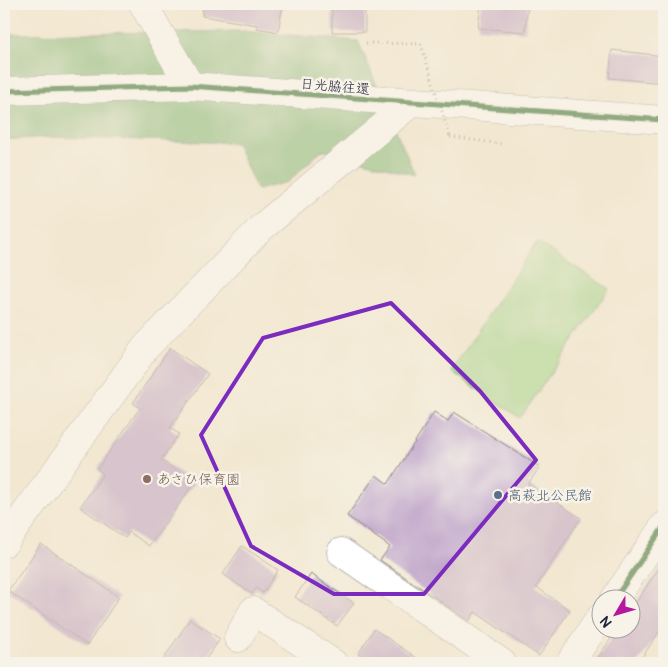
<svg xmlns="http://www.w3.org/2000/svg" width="668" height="667" font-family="Pangolin,'Klee One',sans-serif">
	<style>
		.green { fill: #9bd486; stroke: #5e7b60 }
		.forest { fill: #7cb673; stroke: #4f6c57 }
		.building { fill: #b79ac6 }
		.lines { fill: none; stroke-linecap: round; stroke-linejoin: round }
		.minor-casing { stroke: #8a8586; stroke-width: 29 }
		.path { stroke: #8a8586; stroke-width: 3; stroke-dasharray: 1 4; stroke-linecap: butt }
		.minor { stroke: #fff; stroke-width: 28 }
		.path-bridge { stroke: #8a8586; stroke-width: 3; stroke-dasharray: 1 4; stroke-linecap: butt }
		.cycleway-casing { stroke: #f7f3e8; stroke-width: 8 }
		.cycleway { stroke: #1b5e20; stroke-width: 5 }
		.marked { fill: none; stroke: #7b2cbf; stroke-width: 4; stroke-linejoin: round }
		.education-dot { fill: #8d6e63; stroke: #f7f3e8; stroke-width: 2 }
		.service-dot { fill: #5c6f8a; stroke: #f7f3e8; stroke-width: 2 }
		.labels { text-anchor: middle; stroke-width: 5; stroke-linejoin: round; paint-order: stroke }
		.street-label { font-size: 14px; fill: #22223b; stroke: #f7f3e8 }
		.education-label { font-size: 14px; fill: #785e54; stroke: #f7f3e8; text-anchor: start }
		.service-label { font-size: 14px; fill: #4e5e75; stroke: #f7f3e8; text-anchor: start }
	</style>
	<rect width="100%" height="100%" fill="#f7f3e8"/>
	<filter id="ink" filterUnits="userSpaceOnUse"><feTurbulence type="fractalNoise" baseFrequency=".02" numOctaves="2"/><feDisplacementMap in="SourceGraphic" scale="10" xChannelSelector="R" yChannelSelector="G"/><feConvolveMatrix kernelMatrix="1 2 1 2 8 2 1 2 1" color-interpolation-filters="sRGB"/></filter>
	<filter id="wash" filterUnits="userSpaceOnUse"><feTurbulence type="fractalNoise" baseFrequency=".0096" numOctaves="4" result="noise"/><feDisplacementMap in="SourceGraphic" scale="20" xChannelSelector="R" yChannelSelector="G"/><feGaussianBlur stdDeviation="1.12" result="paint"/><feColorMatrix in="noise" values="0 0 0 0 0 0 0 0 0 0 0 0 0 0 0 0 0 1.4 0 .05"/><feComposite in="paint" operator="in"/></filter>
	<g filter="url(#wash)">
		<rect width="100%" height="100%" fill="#f2e8d1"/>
		<!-- green -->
		<path class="green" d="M 537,242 L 609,289 L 520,418 L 451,371 Z"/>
		<!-- forest -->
		<path class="forest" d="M 244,31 L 358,41 L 415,175 L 322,150 L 288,182 L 257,190 L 236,143 L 50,137 L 4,140 L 4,34 Z"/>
		<g id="blocks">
			<!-- building -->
			<g class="building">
				<path d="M 203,4 L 283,4 L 278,32 L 257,28 L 257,25 L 202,16 Z"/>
				<path d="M 481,4 L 528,4 L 525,32 L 478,28 Z"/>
				<path d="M 339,6 L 365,7 L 365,32 L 332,32 L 332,9 L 339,9 Z"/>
				<path d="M 612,50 L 664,56 L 664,83 L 609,78 Z"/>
				<path d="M 170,348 L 208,374 L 170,428 L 179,434 L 161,460 L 194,483 L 149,546 L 129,532 L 125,538 L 80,507 L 103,474 L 97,469 L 140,408 L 133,403 Z"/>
				<path d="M 434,412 L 448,421 L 454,412 L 540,467 L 528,484 L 581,518 L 536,587 L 570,610 L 539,656 L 475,612 L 469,621 L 380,560 L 390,547 L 347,516 L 376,475 L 388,484 Z"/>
				<path d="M 41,544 L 119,597 L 87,645 L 8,591 Z"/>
				<path d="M 242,546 L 278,570 L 263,593 L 256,588 L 252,594 L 223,574 Z"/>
				<path d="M 664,561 L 664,625 L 638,663 L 594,663 L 617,630 L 630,630 L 630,611 Z"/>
				<path d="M 311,574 L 354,603 L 337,626 L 295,597 Z"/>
				<path d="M 190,619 L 220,639 L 203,663 L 161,663 Z"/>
				<path d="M 374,629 L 424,663 L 372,663 L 358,654 Z"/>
			</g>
		</g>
	</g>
	<g filter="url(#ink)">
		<use href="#blocks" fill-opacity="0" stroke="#8a8586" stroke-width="1"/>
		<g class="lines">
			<defs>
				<g id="minor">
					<path d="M 143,4 L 190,86"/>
					<path d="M 4,91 L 190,86 L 664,120"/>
					<path d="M 4,543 L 146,347 L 261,228 L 411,103"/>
					<path d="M 341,552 L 502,663"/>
					<path d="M 614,600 L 664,526"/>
					<path d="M 238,638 L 253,611 L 333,663"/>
					<path d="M 570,663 L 600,618"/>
				</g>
			</defs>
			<!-- minor casing -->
			<use href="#minor" class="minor-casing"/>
			<!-- path -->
			<g class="path">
				<path d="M 366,43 L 421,44"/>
				<path d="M 450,137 L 502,144"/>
			</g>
			<!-- minor -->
			<use href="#minor" class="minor"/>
			<!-- path-bridge -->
			<path class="path-bridge" d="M 421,44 L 450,137"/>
			<defs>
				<g id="cycleway">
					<path d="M 4,91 L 190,86 L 664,120"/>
					<path d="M 614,600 L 664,526"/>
				</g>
			</defs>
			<!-- cycleway casing -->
			<use href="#cycleway" class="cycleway-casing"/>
			<!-- cycleway -->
			<use href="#cycleway" class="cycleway"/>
		</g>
	</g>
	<!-- marked area -->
	<path d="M0 0H668V667H0ZM 391,303 L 480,391 L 536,460 L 424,594 L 334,594 L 251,546 L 201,435 L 263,338 Z" fill="#f2e8d1" fill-opacity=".55" fill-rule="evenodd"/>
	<path class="marked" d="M 391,303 L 480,391 L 536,460 L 424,594 L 334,594 L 251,546 L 201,435 L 263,338 Z"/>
	<!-- markers -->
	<circle class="education-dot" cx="147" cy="479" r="5"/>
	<circle class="service-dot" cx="498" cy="495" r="5"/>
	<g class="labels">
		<!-- street labels -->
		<g class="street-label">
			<text transform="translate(335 86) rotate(5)" y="5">日光脇往還</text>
		</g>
		<!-- education labels -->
		<g class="education-label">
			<text x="157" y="484">あさひ保育園</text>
		</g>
		<!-- service labels -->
		<g class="service-label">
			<text x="508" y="500">高萩北公民館</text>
		</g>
	</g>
	<!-- margin -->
	<rect width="668" height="667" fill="none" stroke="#f7f3e8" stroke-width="20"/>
	<!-- north arrow -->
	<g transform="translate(616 614) rotate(232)"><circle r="24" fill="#f7f3e8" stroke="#a29fa3"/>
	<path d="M0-4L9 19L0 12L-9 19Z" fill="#b5179e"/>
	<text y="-8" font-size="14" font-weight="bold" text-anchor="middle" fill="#22223b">N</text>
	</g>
</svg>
